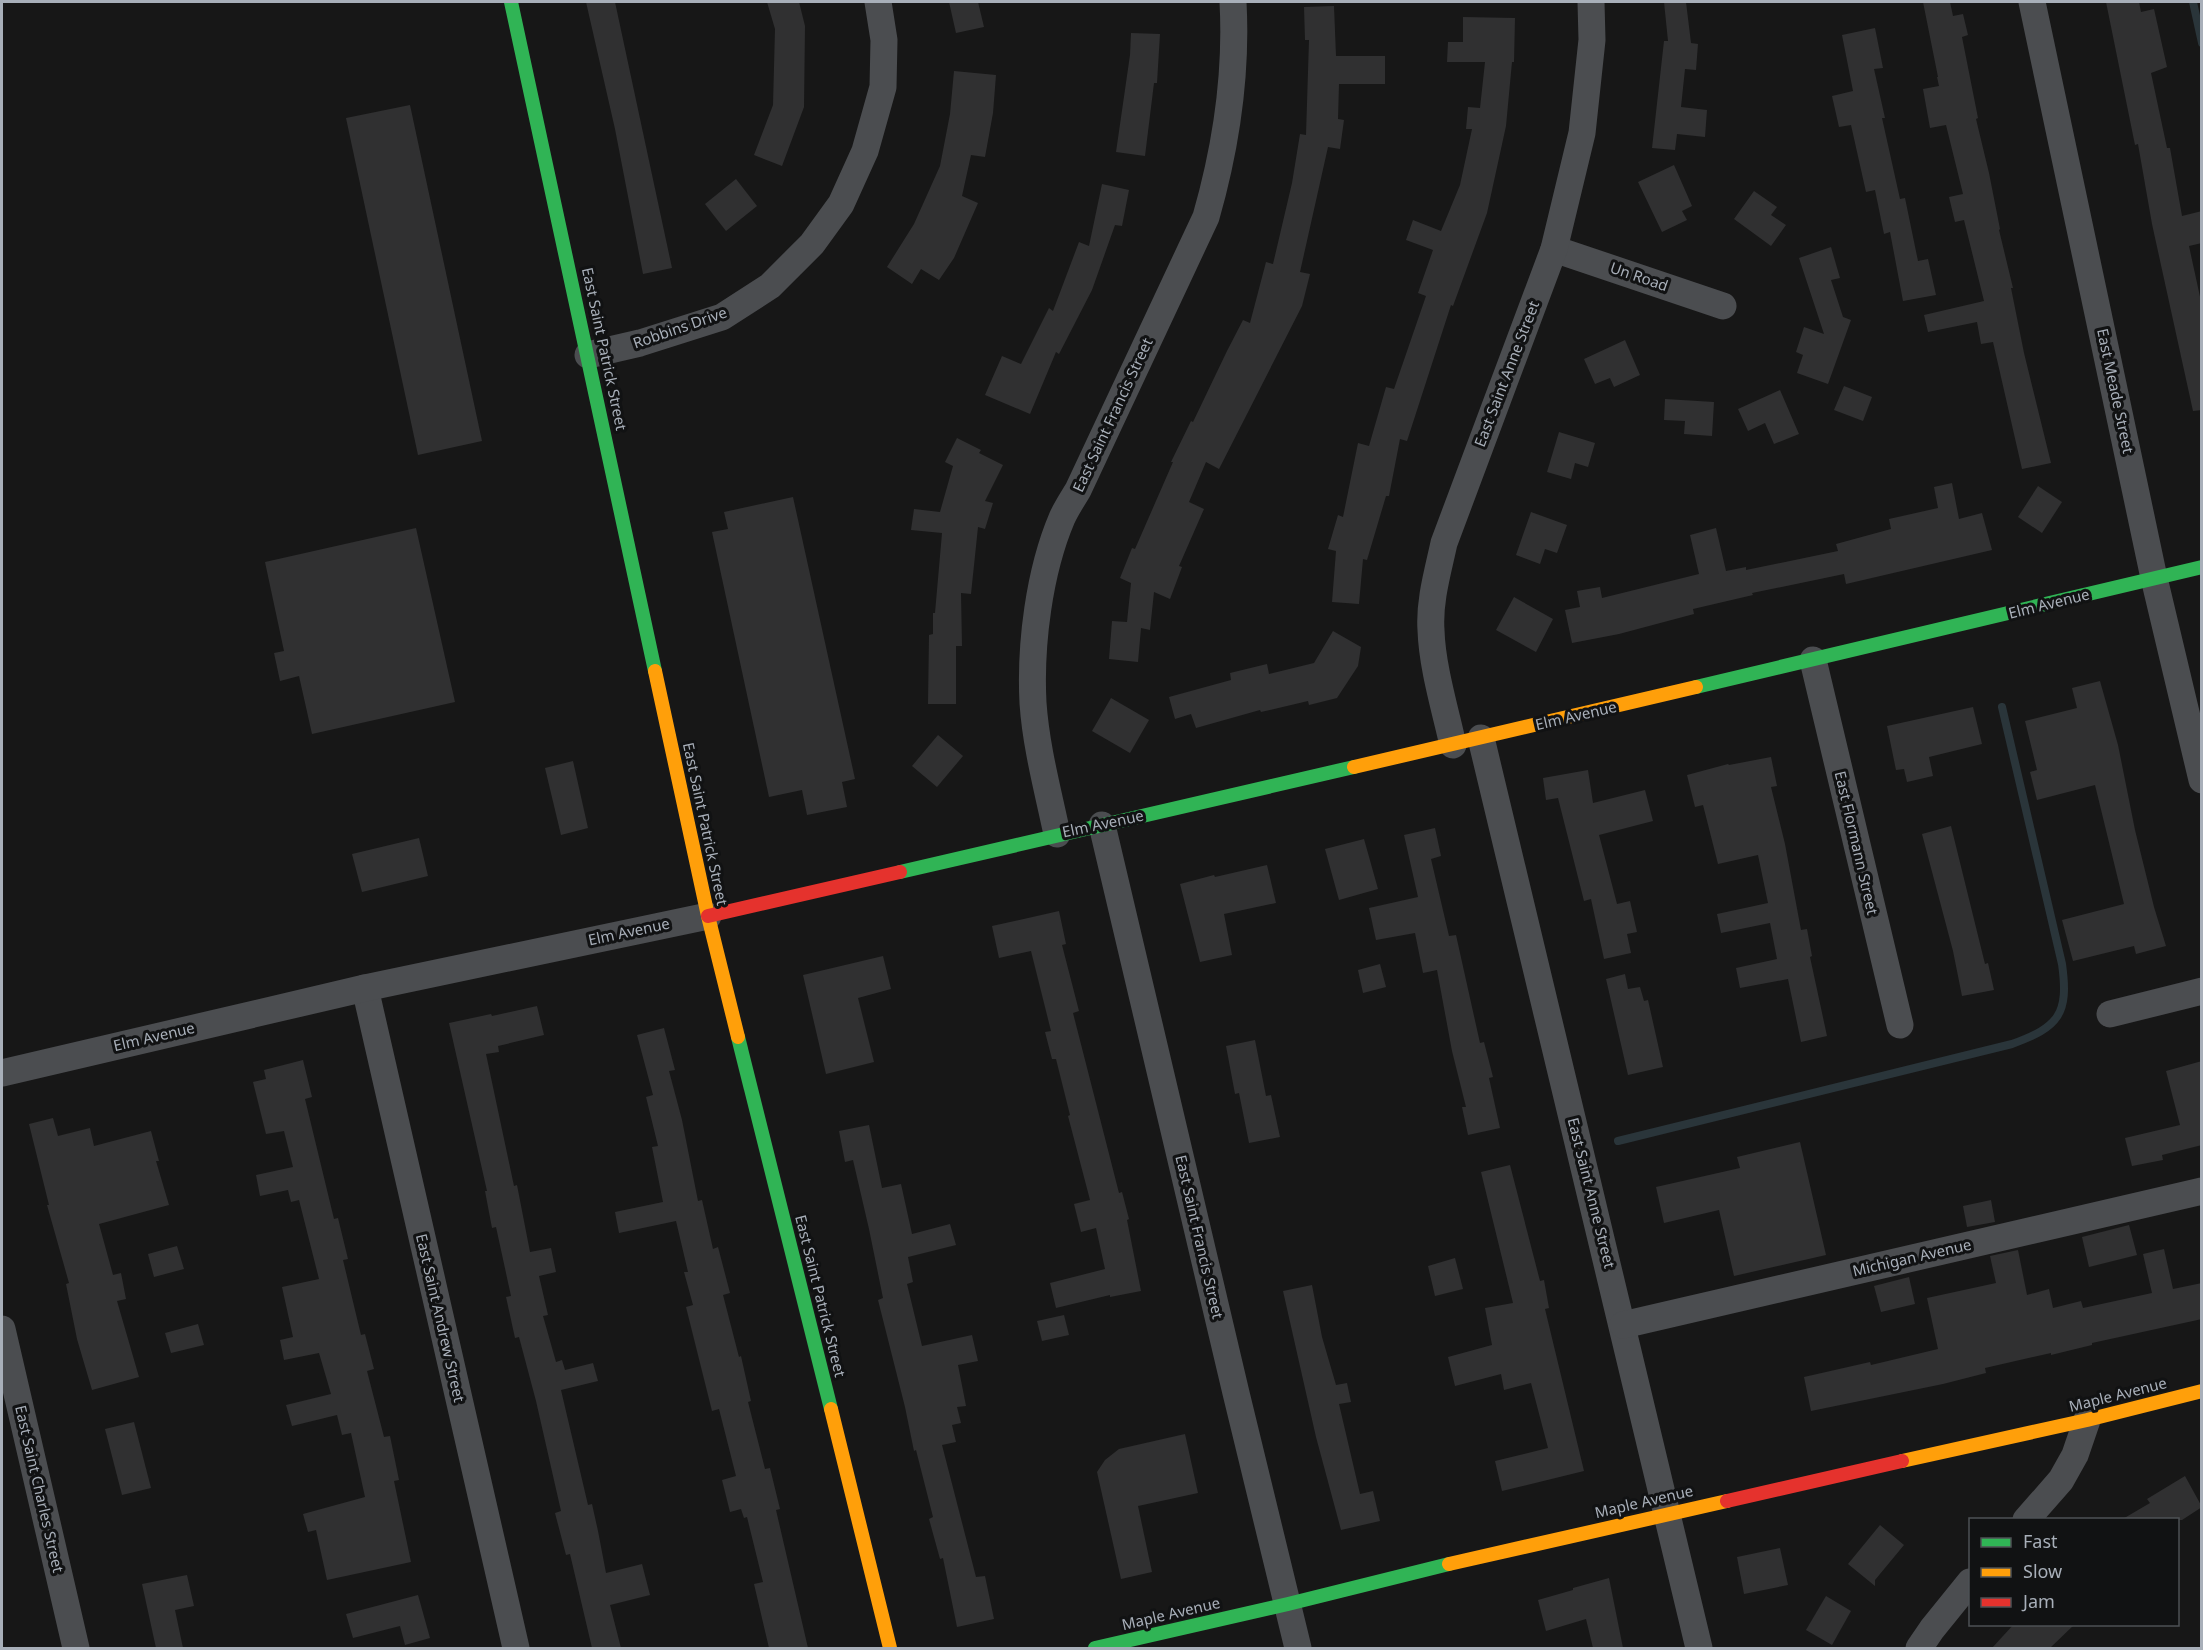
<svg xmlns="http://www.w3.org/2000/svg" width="2203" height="1650" font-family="'Noto Sans',sans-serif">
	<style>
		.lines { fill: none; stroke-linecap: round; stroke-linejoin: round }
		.stream { stroke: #2a353a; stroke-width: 8 }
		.building { fill: #303031 }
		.street { stroke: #4b4d50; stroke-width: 27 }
		.fast { stroke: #30b455; stroke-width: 14 }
		.slow { stroke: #ff9f0a; stroke-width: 14 }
		.jam { stroke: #e5322d; stroke-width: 14 }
		.labels { text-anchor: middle; stroke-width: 6; stroke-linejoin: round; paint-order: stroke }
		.street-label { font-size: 15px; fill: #a8afb9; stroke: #111213 }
	</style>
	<rect width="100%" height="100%" fill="#171717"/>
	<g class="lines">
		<!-- stream -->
		<g class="stream">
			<path d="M 2193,2 L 2202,43"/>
			<path d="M 1618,1141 L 2012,1044 C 2059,1027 2069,1014 2062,964 L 2002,707"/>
		</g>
	</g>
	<!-- building -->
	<g class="building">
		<path d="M 586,2 L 615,2 L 672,268 L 643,274 L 615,129 Z"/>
		<path d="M 767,2 L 799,2 L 805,26 L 804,107 L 782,166 L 754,155 L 773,105 L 775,29 Z"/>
		<path d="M 949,2 L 978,2 L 984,27 L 956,33 Z"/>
		<path d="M 1664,2 L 1686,2 L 1691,43 L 1698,44 L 1696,70 L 1685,69 L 1681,107 L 1707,110 L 1705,137 L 1677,134 L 1675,150 L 1652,148 L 1664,41 L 1668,41 Z"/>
		<path d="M 1923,2 L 1950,2 L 1953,16 L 1963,14 L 1968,35 L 1962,37 L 1978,118 L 1976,119 L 1989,173 L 2000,229 L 1999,230 L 2013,288 L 2011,288 L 2024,353 L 2051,463 L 2022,469 L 1993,342 L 1981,344 L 1977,322 L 1928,332 L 1924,315 L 1984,301 L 1964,220 L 1955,222 L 1949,197 L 1963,194 L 1946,125 L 1930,128 L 1923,89 L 1939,86 L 1937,77 L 1938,77 Z"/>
		<path d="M 2106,2 L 2139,2 L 2141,12 L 2154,9 L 2167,67 L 2151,73 L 2167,148 L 2170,148 L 2182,216 L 2202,211 L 2202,243 L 2189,246 L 2202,306 L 2202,410 L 2193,411 L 2152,224 L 2138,144 L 2135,145 Z"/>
		<path d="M 1334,6 L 1336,56 L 1385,56 L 1385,84 L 1339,84 L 1338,119 L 1344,120 L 1340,149 L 1328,147 L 1300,272 L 1310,274 L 1302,306 L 1219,469 L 1206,462 L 1189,502 L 1204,509 L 1179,566 L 1182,567 L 1170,599 L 1154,592 L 1150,630 L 1141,628 L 1138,662 L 1109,659 L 1112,621 L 1127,622 L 1131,583 L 1120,578 L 1132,548 L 1135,549 L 1173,462 L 1171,462 L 1191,421 L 1193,422 L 1227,351 L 1243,320 L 1250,323 L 1266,262 L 1273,264 L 1292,183 L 1300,134 L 1306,135 L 1309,40 L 1305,40 L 1304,7 Z"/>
		<path d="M 1463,17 L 1515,18 L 1514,62 L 1512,62 L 1506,126 L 1487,213 L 1453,306 L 1451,305 L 1407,441 L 1400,439 L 1389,496 L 1386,496 L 1367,560 L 1363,559 L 1359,604 L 1332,602 L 1336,551 L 1328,549 L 1338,515 L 1343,517 L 1358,443 L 1369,446 L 1386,387 L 1394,389 L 1426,296 L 1418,293 L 1433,250 L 1406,240 L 1413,220 L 1441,231 L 1460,185 L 1472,129 L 1466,129 L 1468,107 L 1480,108 L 1485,62 L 1447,62 L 1448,42 L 1463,42 Z"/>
		<path d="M 1875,28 L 1883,68 L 1874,69 L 1885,118 L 1882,118 L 1900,199 L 1905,198 L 1918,261 L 1928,259 L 1936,295 L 1903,301 L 1890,232 L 1884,234 L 1875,190 L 1866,192 L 1851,125 L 1839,127 L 1832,96 L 1853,91 L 1842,35 Z"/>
		<path d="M 1131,33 L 1160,34 L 1157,83 L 1154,83 L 1145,156 L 1116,152 L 1130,55 Z"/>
		<path d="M 954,71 L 996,75 L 993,113 L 985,157 L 971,155 L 962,196 L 978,203 L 954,258 L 939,280 L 921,269 L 912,284 L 887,267 L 914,224 L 940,166 L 950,114 Z"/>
		<path d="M 410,105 L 482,441 L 418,455 L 346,118 Z"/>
		<path d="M 1674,165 L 1692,206 L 1682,211 L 1687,220 L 1662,232 L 1638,182 Z"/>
		<path d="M 736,179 L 757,206 L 726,231 L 705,204 Z"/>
		<path d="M 1102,184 L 1129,190 L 1122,226 L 1115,225 L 1092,290 L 1059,354 L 1056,352 L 1030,414 L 985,395 L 1002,356 L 1021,364 L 1049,308 L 1053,311 L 1079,242 L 1089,246 Z"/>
		<path d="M 1754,191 L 1777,207 L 1771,215 L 1786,225 L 1771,246 L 1734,219 Z"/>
		<path d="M 1831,247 L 1840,278 L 1831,280 L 1843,317 L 1851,320 L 1828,384 L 1797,373 L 1803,355 L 1796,352 L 1804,327 L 1824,334 L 1799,258 Z"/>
		<path d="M 1625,340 L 1640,375 L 1614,387 L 1610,378 L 1595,384 L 1584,359 Z"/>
		<path d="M 1844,386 L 1872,397 L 1863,421 L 1834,410 Z"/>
		<path d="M 1780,390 L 1799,434 L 1774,444 L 1765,423 L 1748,431 L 1738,409 Z"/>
		<path d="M 1665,399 L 1714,402 L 1712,436 L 1684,434 L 1685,421 L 1664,420 Z"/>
		<path d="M 1559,432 L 1595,443 L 1588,467 L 1575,463 L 1571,479 L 1547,472 Z"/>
		<path d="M 957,438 L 981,450 L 979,453 L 1003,465 L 985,501 L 993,503 L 985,529 L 978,527 L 971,594 L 961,593 L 962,646 L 956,646 L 956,704 L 928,704 L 929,635 L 933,634 L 933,613 L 935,613 L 942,533 L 911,530 L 914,509 L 940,512 L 953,466 L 945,462 Z"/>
		<path d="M 1952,483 L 1959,519 L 1982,513 L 1992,550 L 1846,584 L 1844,574 L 1752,593 L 1753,595 L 1693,609 L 1694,614 L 1619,634 L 1572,643 L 1565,610 L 1580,607 L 1577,591 L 1600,587 L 1602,598 L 1699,574 L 1690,535 L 1716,528 L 1726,571 L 1746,567 L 1746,570 L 1838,551 L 1836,544 L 1891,529 L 1889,519 L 1938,508 L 1934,487 Z"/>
		<path d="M 2038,486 L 2062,502 L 2042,533 L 2018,517 Z"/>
		<path d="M 793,497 L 855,779 L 842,782 L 847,807 L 807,815 L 802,790 L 769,797 L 712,532 L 728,529 L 724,512 Z"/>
		<path d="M 1531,512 L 1567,525 L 1557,553 L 1545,549 L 1540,564 L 1516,555 Z"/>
		<path d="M 416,528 L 455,702 L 312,734 L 299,676 L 280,681 L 274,653 L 284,651 L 265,562 Z"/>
		<path d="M 1514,597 L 1553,619 L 1536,652 L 1496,630 Z"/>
		<path d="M 1333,631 L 1361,647 L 1358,666 L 1337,698 L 1309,705 L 1308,701 L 1261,712 L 1260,710 L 1196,728 L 1191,714 L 1175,719 L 1169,697 L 1231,680 L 1230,673 L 1267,664 L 1269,674 L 1314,663 Z"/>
		<path d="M 2100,681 L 2118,745 L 2135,830 L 2154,907 L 2166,946 L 2136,954 L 2134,946 L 2073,961 L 2062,920 L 2124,904 L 2095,785 L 2037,800 L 2030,772 L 2037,770 L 2025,721 L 2077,708 L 2072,688 Z"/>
		<path d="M 1111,698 L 1149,720 L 1130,753 L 1092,731 Z"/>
		<path d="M 1973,707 L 1982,744 L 1929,757 L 1933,776 L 1907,782 L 1904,769 L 1896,770 L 1887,726 Z"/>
		<path d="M 938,735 L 963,756 L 937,787 L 912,766 Z"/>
		<path d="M 1771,757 L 1777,786 L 1771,787 L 1785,844 L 1801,930 L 1807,929 L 1812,956 L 1810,957 L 1827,1036 L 1801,1042 L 1788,979 L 1740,988 L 1736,968 L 1777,959 L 1770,923 L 1721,933 L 1717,914 L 1768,903 L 1758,855 L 1718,864 L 1703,805 L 1695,807 L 1687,775 L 1728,764 L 1729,765 Z"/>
		<path d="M 573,761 L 588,828 L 561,835 L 545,768 Z"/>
		<path d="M 1588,770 L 1593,803 L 1645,790 L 1653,821 L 1599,835 L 1617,904 L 1630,901 L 1637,932 L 1627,934 L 1631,953 L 1604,959 L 1591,899 L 1584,901 L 1558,798 L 1546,800 L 1543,778 Z"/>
		<path d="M 1951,826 L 1985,964 L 1988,963 L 1994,990 L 1962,996 L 1953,951 L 1922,834 Z"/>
		<path d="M 1435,828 L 1441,856 L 1431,859 L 1449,936 L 1456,935 L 1480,1043 L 1484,1042 L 1493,1077 L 1489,1078 L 1500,1128 L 1468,1135 L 1462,1107 L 1466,1107 L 1452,1051 L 1437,970 L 1423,973 L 1415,933 L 1376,940 L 1369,908 L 1418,897 L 1404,835 Z"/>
		<path d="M 419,838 L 428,876 L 362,892 L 352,854 Z"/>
		<path d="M 1364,839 L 1378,889 L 1339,900 L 1325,849 Z"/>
		<path d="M 1267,865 L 1276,903 L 1224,914 L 1232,955 L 1200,962 L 1180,884 L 1214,875 L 1215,877 Z"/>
		<path d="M 1059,911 L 1066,944 L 1062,945 L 1079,1011 L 1073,1013 L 1119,1193 L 1122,1192 L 1129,1219 L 1127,1220 L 1141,1291 L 1110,1297 L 1110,1295 L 1056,1308 L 1050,1283 L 1105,1269 L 1096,1228 L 1081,1232 L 1074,1204 L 1090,1200 L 1068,1116 L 1070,1115 L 1056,1059 L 1052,1059 L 1045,1032 L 1051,1031 L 1031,951 L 999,958 L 992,926 Z"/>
		<path d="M 883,956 L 891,989 L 858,998 L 874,1062 L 826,1074 L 803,975 Z"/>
		<path d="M 1380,964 L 1386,987 L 1363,993 L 1358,970 Z"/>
		<path d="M 1625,974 L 1628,989 L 1640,987 L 1644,1001 L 1648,1000 L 1663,1067 L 1628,1075 L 1606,979 Z"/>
		<path d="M 537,1006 L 544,1035 L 498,1046 L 499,1052 L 486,1054 L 514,1186 L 517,1185 L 530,1252 L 551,1248 L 556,1272 L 539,1276 L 548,1315 L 543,1316 L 556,1362 L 562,1360 L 565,1370 L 593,1363 L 598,1381 L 561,1390 L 588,1505 L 592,1504 L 598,1531 L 606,1573 L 642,1564 L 650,1595 L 610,1605 L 621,1648 L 592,1648 L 570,1554 L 566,1555 L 555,1513 L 561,1511 L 536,1401 L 519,1337 L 515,1338 L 506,1297 L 511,1296 L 496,1227 L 492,1228 L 485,1191 L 487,1191 L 449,1023 L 491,1014 L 492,1016 Z"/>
		<path d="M 664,1028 L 675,1070 L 669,1071 L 682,1120 L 698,1201 L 702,1200 L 713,1249 L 718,1247 L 730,1293 L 723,1295 L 739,1357 L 741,1356 L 751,1401 L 748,1402 L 765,1469 L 770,1468 L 780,1509 L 776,1510 L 808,1648 L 769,1648 L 754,1584 L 763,1582 L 747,1517 L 744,1518 L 741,1509 L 730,1512 L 722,1480 L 736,1476 L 719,1409 L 712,1411 L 686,1307 L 693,1305 L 684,1272 L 688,1272 L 676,1221 L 619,1233 L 615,1212 L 663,1202 L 652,1147 L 658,1146 L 646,1097 L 653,1095 L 637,1035 Z"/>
		<path d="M 1255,1040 L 1266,1096 L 1271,1095 L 1280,1137 L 1249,1143 L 1239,1093 L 1235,1094 L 1226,1046 Z"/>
		<path d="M 303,1060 L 312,1097 L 305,1099 L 334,1219 L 338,1218 L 348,1259 L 343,1260 L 361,1335 L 365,1334 L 374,1369 L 367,1371 L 384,1437 L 390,1436 L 399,1480 L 394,1481 L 411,1562 L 327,1580 L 316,1530 L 308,1532 L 303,1514 L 365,1497 L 351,1433 L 342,1435 L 337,1415 L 292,1426 L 286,1405 L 331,1394 L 319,1353 L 284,1360 L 280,1340 L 293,1337 L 282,1287 L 319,1279 L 299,1200 L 291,1202 L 288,1190 L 260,1196 L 256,1175 L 293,1167 L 284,1131 L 266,1134 L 253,1082 L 266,1079 L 264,1070 Z"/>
		<path d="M 2202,1061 L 2202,1145 L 2162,1155 L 2163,1160 L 2132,1166 L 2125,1138 L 2180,1125 L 2166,1071 Z"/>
		<path d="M 53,1118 L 58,1136 L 90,1128 L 94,1146 L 151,1131 L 159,1161 L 156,1161 L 169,1205 L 99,1224 L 113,1275 L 121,1273 L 126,1299 L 117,1301 L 139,1377 L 92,1390 L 77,1339 L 66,1284 L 69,1283 L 47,1205 L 49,1205 L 29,1124 Z"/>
		<path d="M 869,1125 L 882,1188 L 901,1184 L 912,1234 L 950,1224 L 956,1245 L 908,1257 L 913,1282 L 907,1284 L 922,1346 L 972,1335 L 978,1361 L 958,1365 L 966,1406 L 957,1407 L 961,1423 L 952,1425 L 956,1442 L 942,1445 L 976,1577 L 985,1576 L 994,1619 L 957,1627 L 943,1558 L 940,1559 L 929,1519 L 933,1517 L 916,1450 L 914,1451 L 905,1407 L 878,1300 L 883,1298 L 869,1229 L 853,1160 L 845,1162 L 839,1131 Z"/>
		<path d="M 1800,1142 L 1826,1255 L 1734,1276 L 1719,1210 L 1664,1223 L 1656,1187 L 1740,1168 L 1737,1157 Z"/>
		<path d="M 1510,1165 L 1540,1281 L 1544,1280 L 1549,1308 L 1545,1309 L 1584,1471 L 1502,1491 L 1495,1461 L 1548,1448 L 1531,1383 L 1504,1390 L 1501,1374 L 1455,1386 L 1448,1357 L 1492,1345 L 1485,1308 L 1513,1303 L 1481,1172 Z"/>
		<path d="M 1991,1200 L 1995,1222 L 1967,1227 L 1963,1206 Z"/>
		<path d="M 2129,1225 L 2137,1255 L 2089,1267 L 2082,1237 Z"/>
		<path d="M 177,1246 L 184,1269 L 154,1277 L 148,1254 Z"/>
		<path d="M 2164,1249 L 2173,1289 L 2202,1283 L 2202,1319 L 2092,1343 L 2092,1345 L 2051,1355 L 2051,1353 L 1985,1368 L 1986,1373 L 1943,1384 L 1811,1411 L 1804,1377 L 1870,1362 L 1871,1365 L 1938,1349 L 1927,1298 L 1996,1283 L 1990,1256 L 2018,1250 L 2027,1295 L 2049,1289 L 2053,1308 L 2081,1301 L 2083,1308 L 2152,1293 L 2143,1254 Z"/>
		<path d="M 1455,1258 L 1463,1289 L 1435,1296 L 1428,1266 Z"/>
		<path d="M 1909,1277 L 1915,1304 L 1881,1312 L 1874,1286 Z"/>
		<path d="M 1312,1285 L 1322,1337 L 1336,1385 L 1347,1383 L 1351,1402 L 1339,1404 L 1360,1494 L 1373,1491 L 1380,1521 L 1341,1530 L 1316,1437 L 1283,1291 Z"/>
		<path d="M 1064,1315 L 1069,1335 L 1042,1341 L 1037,1321 Z"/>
		<path d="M 198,1324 L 204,1345 L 171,1353 L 165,1333 Z"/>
		<path d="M 134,1422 L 151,1488 L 122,1495 L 105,1429 Z"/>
		<path d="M 1185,1434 L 1198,1493 L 1138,1506 L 1152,1572 L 1121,1579 L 1097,1472 L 1105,1460 L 1119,1449 Z"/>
		<path d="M 2185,1476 L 2202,1507 L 2182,1520 L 2121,1520 L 2150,1503 L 2147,1499 Z"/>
		<path d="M 1880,1525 L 1904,1545 L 1875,1580 L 1875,1586 L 1848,1564 Z"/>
		<path d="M 1780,1548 L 1788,1585 L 1744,1594 L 1737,1557 Z"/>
		<path d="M 187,1575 L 194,1606 L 175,1610 L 183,1648 L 156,1648 L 142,1584 Z"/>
		<path d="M 1609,1578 L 1623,1648 L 1593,1648 L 1586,1619 L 1546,1631 L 1538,1600 L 1573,1590 L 1573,1588 Z"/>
		<path d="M 418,1595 L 430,1638 L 405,1645 L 400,1626 L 353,1638 L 346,1614 Z"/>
		<path d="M 1826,1596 L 1851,1611 L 1832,1645 L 1806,1630 Z"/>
		<path d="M 2014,1624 L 2075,1624 L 2050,1648 L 1992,1648 Z"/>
	</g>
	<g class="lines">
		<!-- street -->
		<g class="street">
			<path d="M 2032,2 L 2154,578 L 2202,780"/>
			<path d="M 1554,249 L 1723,306"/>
			<path d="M 588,355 L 640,343 L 722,317 L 770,286 L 812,244 L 841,204 L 865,151 L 883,87 L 884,40 L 878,2"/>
			<path d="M 1813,660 L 1900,1025"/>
			<path d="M 1481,738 L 1699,1648"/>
			<path d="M 1453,745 C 1445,709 1432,666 1431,630 C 1429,601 1438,571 1444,543 L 1554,249 L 1582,133 L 1592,40 L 1591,2"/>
			<path d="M 1102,825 L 1236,1393 L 1298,1648"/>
			<path d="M 1057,834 C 1048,791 1036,747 1033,703 C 1030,645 1039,572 1062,518 C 1066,509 1072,500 1078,490 L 1206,217 C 1226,147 1237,75 1233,2"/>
			<path d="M 365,988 L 516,1648"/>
			<path d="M 2110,1014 L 2202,991"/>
			<path d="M 2,1073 L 365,988 L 708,916"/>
			<path d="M 1623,1325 L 2202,1191"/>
			<path d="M 2,1329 L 76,1648"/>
			<path d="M 2026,1520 L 2061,1480 L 2075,1455 L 2087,1420"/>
			<path d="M 1919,1648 L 1932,1629 L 1970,1582"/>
		</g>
		<!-- fast -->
		<g class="fast">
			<path d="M 511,2 L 655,671"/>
			<path d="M 1696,687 L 2202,567"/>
			<path d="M 900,872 L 1354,767"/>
			<path d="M 738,1037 L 831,1409"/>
			<path d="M 1095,1648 L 1288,1604 L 1449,1564"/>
		</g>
		<!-- slow -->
		<g class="slow">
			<path d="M 655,671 L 708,916 L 738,1037"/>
			<path d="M 1354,767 L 1696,687"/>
			<path d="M 831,1409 L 890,1648"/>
			<path d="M 1902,1461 L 2087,1420 L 2202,1391"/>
			<path d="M 1449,1564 L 1727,1501"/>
		</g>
		<!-- jam -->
		<g class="jam">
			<path d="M 708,916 L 900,872"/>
			<path d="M 1727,1501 L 1902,1461"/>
		</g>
	</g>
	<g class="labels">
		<!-- street labels -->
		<g class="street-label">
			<text transform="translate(1639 277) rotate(19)" y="5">Un Road</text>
			<text transform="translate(680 328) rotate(-19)" y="5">Robbins Drive</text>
			<text transform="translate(604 349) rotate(78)" y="5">East Saint Patrick Street</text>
			<text transform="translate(1507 374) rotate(-69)" y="5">East Saint Anne Street</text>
			<text transform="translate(2115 391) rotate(78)" y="5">East Meade Street</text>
			<text transform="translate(1113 415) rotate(-65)" y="5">East Saint Francis Street</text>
			<text transform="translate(2049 604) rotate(-14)" y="5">Elm Avenue</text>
			<text transform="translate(1576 716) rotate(-13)" y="5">Elm Avenue</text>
			<text transform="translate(705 824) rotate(78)" y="5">East Saint Patrick Street</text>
			<text transform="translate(1103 824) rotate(-12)" y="5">Elm Avenue</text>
			<text transform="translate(1856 843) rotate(77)" y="5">East Flormann Street</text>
			<text transform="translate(629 932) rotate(-12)" y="5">Elm Avenue</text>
			<text transform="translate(154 1037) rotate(-13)" y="5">Elm Avenue</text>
			<text transform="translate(1591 1193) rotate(76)" y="5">East Saint Anne Street</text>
			<text transform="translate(1199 1237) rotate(77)" y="5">East Saint Francis Street</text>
			<text transform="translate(1912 1258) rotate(-13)" y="5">Michigan Avenue</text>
			<text transform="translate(820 1296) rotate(76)" y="5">East Saint Patrick Street</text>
			<text transform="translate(440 1318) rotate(77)" y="5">East Saint Andrew Street</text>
			<text transform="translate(2118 1395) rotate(-14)" y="5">Maple Avenue</text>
			<text transform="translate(39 1489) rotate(77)" y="5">East Saint Charles Street</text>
			<text transform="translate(1644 1502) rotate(-13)" y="5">Maple Avenue</text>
			<text transform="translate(1171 1614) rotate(-13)" y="5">Maple Avenue</text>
		</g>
	</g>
	<!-- border -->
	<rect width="2203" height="1650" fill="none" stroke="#a8afb9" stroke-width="6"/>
	<!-- legend -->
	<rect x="1969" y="1518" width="210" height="108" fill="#111213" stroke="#4d5155" stroke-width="1.5"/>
	<rect x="1981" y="1538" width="30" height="9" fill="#30b455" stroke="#4d5155" stroke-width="1.5"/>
	<text x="2023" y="1548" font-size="18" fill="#a8afb9">Fast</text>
	<rect x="1981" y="1568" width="30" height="9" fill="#ff9f0a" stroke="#4d5155" stroke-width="1.5"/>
	<text x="2023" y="1578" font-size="18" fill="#a8afb9">Slow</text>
	<rect x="1981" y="1598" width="30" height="9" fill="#e5322d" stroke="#4d5155" stroke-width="1.5"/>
	<text x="2023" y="1608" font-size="18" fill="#a8afb9">Jam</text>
</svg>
